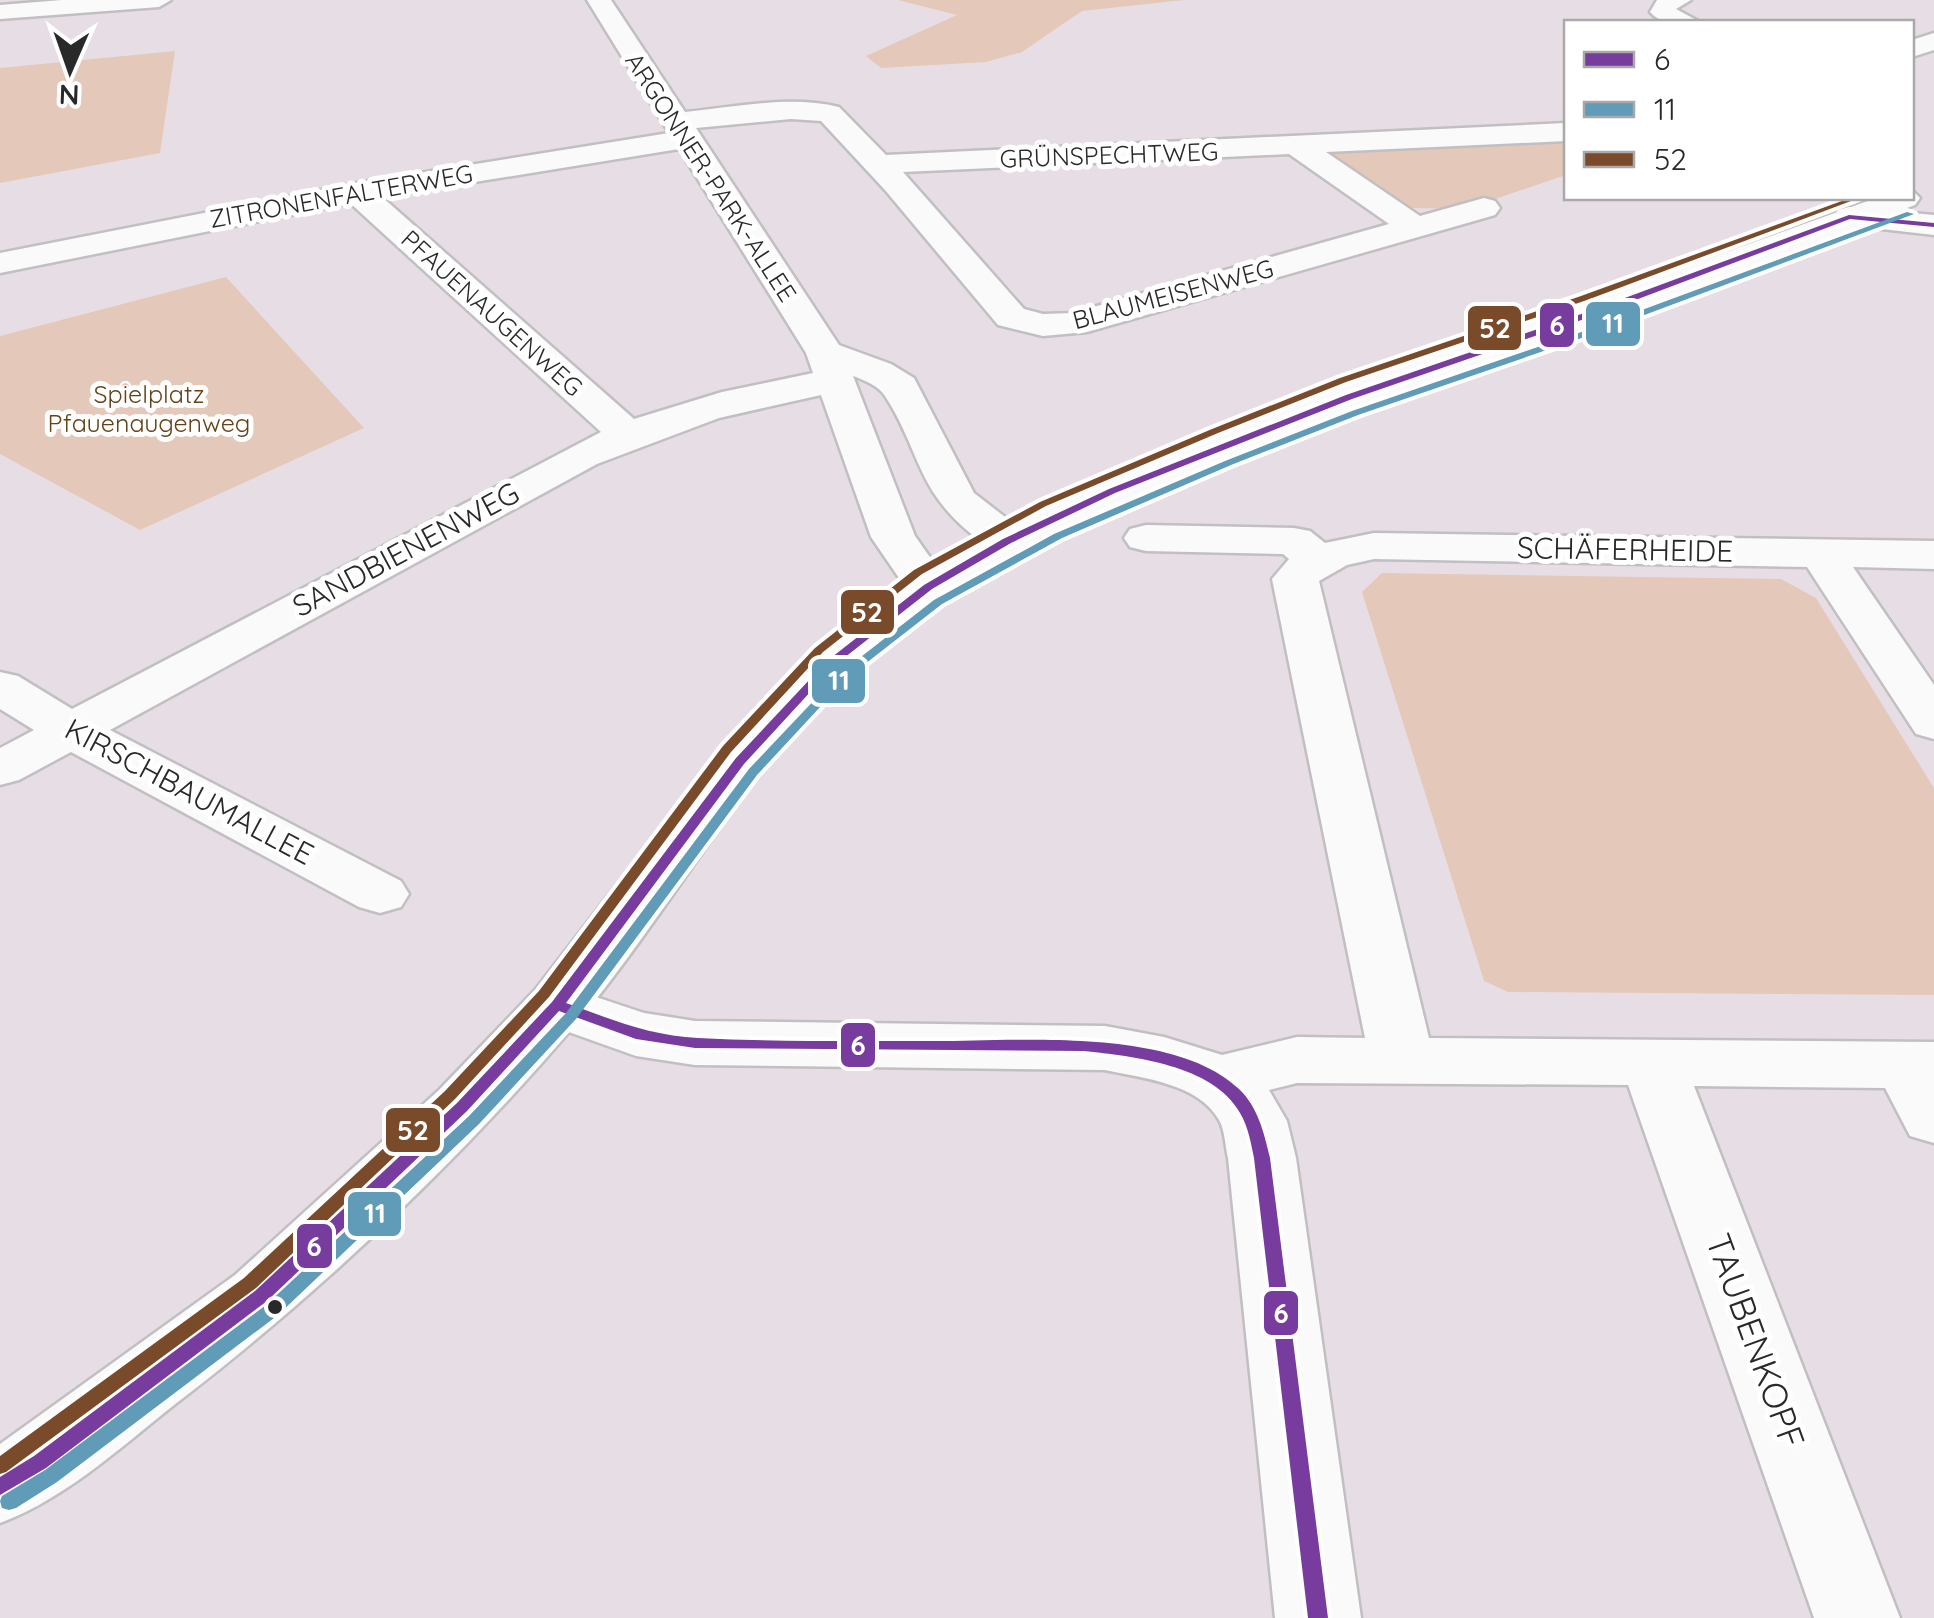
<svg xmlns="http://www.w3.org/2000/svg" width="1934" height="1618" font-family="Quicksand,sans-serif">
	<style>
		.green { fill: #e4c8ba }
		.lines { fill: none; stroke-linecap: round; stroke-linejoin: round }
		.street-casing { stroke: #c1bfc1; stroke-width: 5 }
		.secondary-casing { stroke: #c1bfc1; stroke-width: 5 }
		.street { fill: #fbfafb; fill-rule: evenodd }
		.secondary { fill: #fbfafb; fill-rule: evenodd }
		.bus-1-casing { stroke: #fff; stroke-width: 8 }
		.bus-2-casing { stroke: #fff; stroke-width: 8 }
		.bus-3-casing { stroke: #fff; stroke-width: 8 }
		.bus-1 { fill: #783c9f; fill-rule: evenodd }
		.bus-2 { fill: #609bb8; fill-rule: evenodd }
		.bus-3 { fill: #7a4b2a; fill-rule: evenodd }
		.bus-dot { fill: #292929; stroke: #fff; stroke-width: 4 }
		.labels { text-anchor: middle; stroke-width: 10; stroke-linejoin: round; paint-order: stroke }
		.far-street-label { font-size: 25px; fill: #292929; stroke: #fff }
		.far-park-label { font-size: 25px; fill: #654319; stroke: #fff }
		.street-label { font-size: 30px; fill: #292929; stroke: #fff }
		.near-street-label { font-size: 35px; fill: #292929; stroke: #fff }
		.line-badge { stroke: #fff; stroke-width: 4 }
		.badge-label { font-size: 28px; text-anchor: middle; font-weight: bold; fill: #fff }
	</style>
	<rect width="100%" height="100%" fill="#e7dee5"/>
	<!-- green -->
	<g class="green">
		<path d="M 898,0 L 1184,0 L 1082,11 L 1022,52 L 986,62 L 881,68 L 866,56 L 957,15 Z"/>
		<path d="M 175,51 L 160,153 L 0,183 L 0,68 Z"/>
		<path d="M 1558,140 L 1566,142 L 1566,175 L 1466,209 L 1408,208 L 1330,154 L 1338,150 Z"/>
		<path d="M 226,277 L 364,428 L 140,530 L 0,454 L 0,336 Z"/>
		<path d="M 1382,573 L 1781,579 L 1816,598 L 1934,788 L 1934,995 L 1508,992 L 1484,981 L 1362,592 Z"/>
	</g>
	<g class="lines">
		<defs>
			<g id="street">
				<path d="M 62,0 L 171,0 L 159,7 L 0,19 L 0,5 Z"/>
				<path d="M 587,0 L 611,0 L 685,112 C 735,107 790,95 839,107 L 886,155 L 1566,123 L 1566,141 L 1326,152 L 1420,216 L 1484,198 L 1495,201 L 1500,208 L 1495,215 L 1087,332 L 1043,336 L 998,325 L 885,190 L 821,121 L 791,119 L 696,128 L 839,345 L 891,364 L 914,378 L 974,493 L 1023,531 L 1029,541 L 1023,551 C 998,557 987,547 969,532 C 916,488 919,448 885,396 C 879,386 864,380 853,376 L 915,536 L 951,587 L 944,597 L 928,601 L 912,597 L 871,537 L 821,395 L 719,418 L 597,464 L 110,730 L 401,881 L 409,894 L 401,907 L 380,913 L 359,907 L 71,752 L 19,780 L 0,785 L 0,748 L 34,730 L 0,709 L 0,672 L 18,676 L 72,709 L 601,432 L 350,203 L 0,273 L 0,253 L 357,183 L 669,133 ZM 679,149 L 806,353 L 813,373 L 722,392 L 634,419 L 382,197 ZM 1289,154 L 1389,224 L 1072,313 L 1043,314 L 1024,309 L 903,172 Z"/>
				<path d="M 1657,0 L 1691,0 L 1676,9 L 1700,22 C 1683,23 1662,26 1650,12 Z"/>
				<path d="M 1934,33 L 1934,50 L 1912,57 L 1912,40 Z"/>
				<path d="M 1849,207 L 1934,215 L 1934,235 L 1838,224 L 1833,217 L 1838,210 Z"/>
				<path d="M 1146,525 L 1294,528 L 1310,531 L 1325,543 L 1374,533 L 1934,541 L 1934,569 L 1853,567 L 1934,685 L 1934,739 L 1916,734 L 1807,567 L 1374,559 L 1347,565 L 1319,581 L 1429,1038 L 1934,1042 L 1934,1143 L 1910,1136 L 1885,1088 L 1694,1086 L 1900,1618 L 1814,1618 L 1628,1085 L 1297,1083 L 1269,1090 L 1287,1121 L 1296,1158 L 1361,1618 L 1275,1618 L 1228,1158 C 1225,1146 1225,1130 1219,1120 C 1198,1083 1142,1078 1105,1070 L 695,1065 L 636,1056 L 535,1020 L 526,1005 L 535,990 L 557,984 L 644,1013 L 695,1021 L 1105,1026 L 1164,1037 L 1222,1055 L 1297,1037 L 1365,1038 L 1272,579 L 1289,559 L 1283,554 L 1146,551 L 1130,547 L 1124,538 L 1130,529 Z"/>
			</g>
			<path id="secondary" d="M 1912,190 L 1920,198 L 1915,205 C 1788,252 1662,301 1533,346 C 1409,389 1286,434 1165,486 C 1052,535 937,589 847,675 C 740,778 671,911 576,1024 C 460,1160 327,1286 187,1395 C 128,1440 70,1497 0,1523 L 0,1444 L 235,1275 L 439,1090 L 535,990 L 721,750 L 814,653 L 912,577 L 1034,511 L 1206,438 L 1335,389 L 1577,306 L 1876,198 L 1912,198 Z"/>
		</defs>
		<!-- street casing -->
		<use href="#street" class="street-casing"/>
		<!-- secondary casing -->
		<use href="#secondary" class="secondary-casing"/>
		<!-- street -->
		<use href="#street" class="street"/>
		<!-- secondary -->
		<use href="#secondary" class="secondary"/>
		<defs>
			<path id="bus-1" d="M 1849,215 L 1934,223 L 1934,227 L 1850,219 L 1593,316 L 1352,399 L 1115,493 L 1011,543 L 932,589 L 835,665 L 744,764 L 566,1003 C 610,1019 651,1036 698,1038 C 777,1042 857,1041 935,1041 C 1020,1041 1174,1027 1239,1089 C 1258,1107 1264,1133 1270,1158 L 1328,1618 L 1308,1618 L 1254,1158 C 1251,1143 1248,1126 1240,1113 C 1214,1065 1132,1056 1084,1051 L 695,1048 L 636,1039 L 559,1011 L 467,1111 L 267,1301 L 46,1468 L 0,1495 L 0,1477 L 34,1456 L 255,1291 L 457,1103 L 552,1002 L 736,758 L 827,661 L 924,585 L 1003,539 L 1109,489 L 1346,395 L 1587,312 Z"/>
			<path id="bus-2" d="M 1907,212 L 1914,214 L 1599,332 L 1358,415 L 1231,465 L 1062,538 L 942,604 L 847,678 L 757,775 L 576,1019 L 479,1124 L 278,1315 L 57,1482 L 16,1508 L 9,1510 L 2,1508 L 0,1501 L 2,1496 L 45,1470 L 266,1305 L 469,1116 L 566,1013 L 749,769 L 839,674 L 934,600 L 1054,534 L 1225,461 L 1352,411 L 1593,328 Z"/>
			<path id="bus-3" d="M 1850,198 L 1859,198 L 1587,300 L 1346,382 L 1218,433 L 1046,506 L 922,574 L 823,652 L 731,752 L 549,997 L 455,1099 L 256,1288 L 6,1472 L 0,1474 L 0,1456 L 244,1278 L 445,1091 L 539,991 L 723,746 L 815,648 L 914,570 L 1040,502 L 1212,429 L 1340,378 L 1581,296 Z"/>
		</defs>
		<!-- bus-1 casing -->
		<use href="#bus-1" class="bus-1-casing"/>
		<!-- bus-2 casing -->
		<use href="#bus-2" class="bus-2-casing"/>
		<!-- bus-3 casing -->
		<use href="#bus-3" class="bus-3-casing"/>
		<!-- bus-1 -->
		<use href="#bus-1" class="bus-1"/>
		<!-- bus-2 -->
		<use href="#bus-2" class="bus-2"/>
		<!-- bus-3 -->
		<use href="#bus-3" class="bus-3"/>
	</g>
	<!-- markers -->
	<circle class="bus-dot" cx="275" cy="1307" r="9"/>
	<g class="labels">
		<!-- far-street labels -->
		<g class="far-street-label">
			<text transform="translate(1109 155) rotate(-2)" y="9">GRÜNSPECHTWEG</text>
			<text transform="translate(711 177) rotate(57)" y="9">ARGONNER-PARK-ALLEE</text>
			<text transform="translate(341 196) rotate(-10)" y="9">ZITRONENFALTERWEG</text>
			<text transform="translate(1173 294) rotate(-15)" y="9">BLAUMEISENWEG</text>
			<text transform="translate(492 313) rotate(42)" y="9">PFAUENAUGENWEG</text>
		</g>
		<!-- far-park labels -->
		<g class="far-park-label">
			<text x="149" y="403">Spielplatz<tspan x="149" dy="29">Pfauenaugenweg</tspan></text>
		</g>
		<!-- street labels -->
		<g class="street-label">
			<text transform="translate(406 550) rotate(-28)" y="10">SANDBIENENWEG</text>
			<text transform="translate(1625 550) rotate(1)" y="10">SCHÄFERHEIDE</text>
			<text transform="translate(189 792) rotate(28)" y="10">KIRSCHBAUMALLEE</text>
		</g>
		<!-- near-street labels -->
		<g class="near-street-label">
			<text transform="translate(1755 1341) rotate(70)" y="12">TAUBENKOPF</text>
		</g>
	</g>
	<g class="line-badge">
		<rect x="1584" y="300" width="58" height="48" rx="10" fill="#609bb8"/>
		<rect x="1538" y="301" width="38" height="48" rx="10" fill="#783c9f"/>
		<rect x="1466" y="304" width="57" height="48" rx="10" fill="#7a4b2a"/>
		<rect x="839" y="588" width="57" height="48" rx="10" fill="#7a4b2a"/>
		<rect x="810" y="657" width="57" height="48" rx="10" fill="#609bb8"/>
		<rect x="839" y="1021" width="38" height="48" rx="10" fill="#783c9f"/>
		<rect x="384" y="1106" width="58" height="48" rx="10" fill="#7a4b2a"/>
		<rect x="346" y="1190" width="57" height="48" rx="10" fill="#609bb8"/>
		<rect x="295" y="1222" width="39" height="48" rx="10" fill="#783c9f"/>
		<rect x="1262" y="1289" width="38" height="48" rx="10" fill="#783c9f"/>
	</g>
	<g class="badge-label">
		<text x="1613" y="333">11</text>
		<text x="1557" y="335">6</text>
		<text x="1495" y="338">52</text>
		<text x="867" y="622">52</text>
		<text x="839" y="690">11</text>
		<text x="858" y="1055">6</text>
		<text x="413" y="1140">52</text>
		<text x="375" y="1223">11</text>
		<text x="314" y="1256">6</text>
		<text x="1281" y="1323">6</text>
	</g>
	<!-- legend -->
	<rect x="1564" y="20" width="350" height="180" fill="#ffffff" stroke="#a9a9a9" stroke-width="2.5"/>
	<rect x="1584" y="52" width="50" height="15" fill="#783c9f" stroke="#a9a9a9" stroke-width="2.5"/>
	<text x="1654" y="70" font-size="30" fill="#292929">6</text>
	<rect x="1584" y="102" width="50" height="15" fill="#609bb8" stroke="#a9a9a9" stroke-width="2.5"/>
	<text x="1654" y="120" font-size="30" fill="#292929">11</text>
	<rect x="1584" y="152" width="50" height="15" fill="#7a4b2a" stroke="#a9a9a9" stroke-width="2.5"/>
	<text x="1654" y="170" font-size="30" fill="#292929">52</text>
	<!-- north arrow -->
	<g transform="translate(70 70) rotate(182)" stroke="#ffffff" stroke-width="8" paint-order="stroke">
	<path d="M0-8L18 38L0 25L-18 38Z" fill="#292929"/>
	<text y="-15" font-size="28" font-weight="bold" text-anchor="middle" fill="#292929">N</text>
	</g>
</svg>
